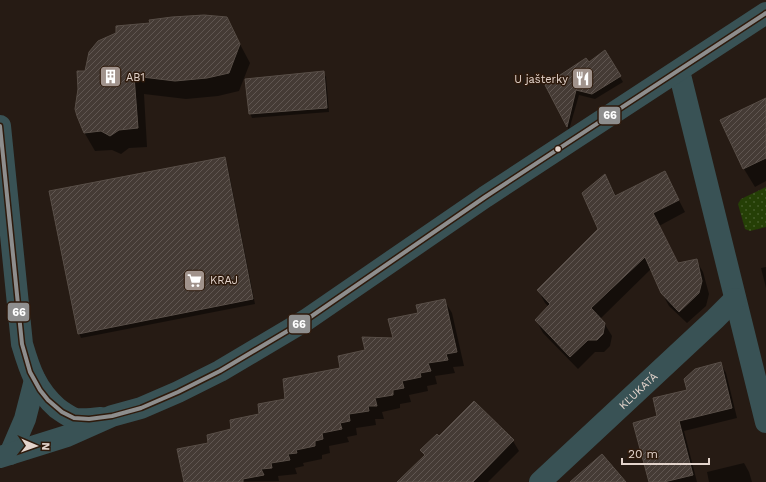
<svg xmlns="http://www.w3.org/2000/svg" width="766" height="482" font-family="'Work Sans',sans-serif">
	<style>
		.grass { fill: url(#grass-dots) }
		.shadow { fill: #0007 }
		.building { fill: url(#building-hatch); stroke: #584e47 }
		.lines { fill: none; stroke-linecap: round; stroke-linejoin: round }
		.minor { stroke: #395255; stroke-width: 22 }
		.bus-1-casing { stroke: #2e1a0c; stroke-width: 7 }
		.bus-1 { stroke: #8e8e8e; stroke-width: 4 }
		.bus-dot { fill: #e3d4cc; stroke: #2e1a0c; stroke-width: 1.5 }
		.labels { text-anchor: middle; stroke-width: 3; stroke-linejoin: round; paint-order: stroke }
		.poi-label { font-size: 11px; fill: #e3d4cc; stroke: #2e1a0c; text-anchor: start }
		.street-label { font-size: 11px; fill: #e3d4cc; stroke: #2e1a0c }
		.line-badge { stroke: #2e1a0c; stroke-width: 1.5 }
		.badge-label { font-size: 11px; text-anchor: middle; font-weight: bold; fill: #fff }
	</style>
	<defs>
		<pattern id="grass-dots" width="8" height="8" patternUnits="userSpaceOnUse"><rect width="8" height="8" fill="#253f06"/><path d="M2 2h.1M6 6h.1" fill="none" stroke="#445a29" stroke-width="1.8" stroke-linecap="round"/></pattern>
		<pattern id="building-hatch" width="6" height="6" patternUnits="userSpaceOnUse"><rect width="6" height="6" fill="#453b35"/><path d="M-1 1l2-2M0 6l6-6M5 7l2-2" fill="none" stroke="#605651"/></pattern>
	</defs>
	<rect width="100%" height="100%" fill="#261b14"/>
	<!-- grass -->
	<path class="grass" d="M 766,187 L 766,227 L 750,231 L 745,229 L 738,204 L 741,199 Z"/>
	<!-- shadow -->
	<g class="shadow">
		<path d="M 226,18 L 250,63 L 239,91 L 218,96 L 186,99 L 144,94 L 147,147 L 129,148 L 121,154 L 112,150 L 95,151 L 84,132 L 86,72 Z"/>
		<path d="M 604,51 L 623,82 L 595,99 L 579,95 L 569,130 L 547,85 L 589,64 Z"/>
		<path d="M 323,72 L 326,77 L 329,112 L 252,118 L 250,113 Z"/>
		<path d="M 766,99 L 766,181 L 755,187 L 744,169 L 721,120 Z"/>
		<path d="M 224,158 L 227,163 L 255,304 L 81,338 L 79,333 Z"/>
		<path d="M 605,175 L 616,196 L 671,185 L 685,212 L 659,226 L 678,264 L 696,260 L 703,272 L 709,294 L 706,306 L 687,323 L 669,306 L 662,293 L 651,269 L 600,319 L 604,323 L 612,336 L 610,346 L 604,352 L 595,352 L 578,369 L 543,333 L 536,320 L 549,307 L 545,303 L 538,290 L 599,229 Z"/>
		<path d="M 766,267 L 766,288 L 761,268 Z"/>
		<path d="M 444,300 L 452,313 L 464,366 L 453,367 L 455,373 L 435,376 L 437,384 L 427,386 L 428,391 L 409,395 L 411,402 L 400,404 L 400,408 L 382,412 L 384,419 L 375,419 L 376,425 L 356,428 L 357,435 L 347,437 L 349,442 L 329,446 L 330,453 L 322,455 L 322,459 L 303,463 L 304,466 L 295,468 L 297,474 L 278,476 L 279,481 L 185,482 L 209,444 L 342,369 L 366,351 L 394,339 L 420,314 Z"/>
		<path d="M 721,364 L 726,373 L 737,418 L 684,431 L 697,482 L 650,482 L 659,417 Z"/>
		<path d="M 474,402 L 513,441 L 519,451 L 488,482 L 399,482 L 425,456 L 422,451 L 439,438 Z"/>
		<path d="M 744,463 L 749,472 L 752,482 L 709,482 L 707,472 Z"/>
	</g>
	<!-- building -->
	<g class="building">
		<path d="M 204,15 L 227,17 L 240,44 L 229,73 L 207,78 L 175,81 L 134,76 L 138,128 L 119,130 L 110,136 L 101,131 L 84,133 L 77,116 L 75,109 L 78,89 L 77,71 L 85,71 L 89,52 L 98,41 L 116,33 L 116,26 L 150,23 L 149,20 L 172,17 Z"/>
		<path d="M 605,50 L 621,76 L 592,94 L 576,90 L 567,127 L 545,85 L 586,58 L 589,62 Z"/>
		<path d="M 324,71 L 327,108 L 249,114 L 245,79 Z"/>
		<path d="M 766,98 L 766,158 L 743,169 L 720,120 Z"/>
		<path d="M 225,157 L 253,299 L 78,334 L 49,191 Z"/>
		<path d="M 665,171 L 679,200 L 653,213 L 678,263 L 697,259 L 702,281 L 699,293 L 679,312 L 661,293 L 645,257 L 591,308 L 605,323 L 603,334 L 597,340 L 588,340 L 570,357 L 535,320 L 550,304 L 537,290 L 598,229 L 582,193 L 605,174 L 615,196 Z"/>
		<path d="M 445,299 L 457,352 L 446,354 L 448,360 L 428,363 L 431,371 L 420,373 L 421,377 L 402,381 L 404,388 L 393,390 L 393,395 L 375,398 L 377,406 L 368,406 L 369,411 L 349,414 L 350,421 L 340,423 L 342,429 L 322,433 L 323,439 L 315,441 L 315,446 L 296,450 L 297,453 L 288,454 L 290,460 L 271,463 L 272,468 L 261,469 L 264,475 L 243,479 L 243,482 L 184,482 L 177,449 L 208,443 L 207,435 L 231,429 L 230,420 L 259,414 L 258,404 L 285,399 L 283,379 L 340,368 L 338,356 L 365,350 L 362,337 L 393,338 L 388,319 L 418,313 L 416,305 Z"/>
		<path d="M 721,362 L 732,408 L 679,421 L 693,475 L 664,482 L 649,482 L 633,423 L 657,416 L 653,398 L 687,390 L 684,379 L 695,369 Z"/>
		<path d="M 474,401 L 514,440 L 473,482 L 397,482 L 425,455 L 420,450 L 437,434 L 439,436 Z"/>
		<path d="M 602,454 L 626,482 L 570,482 Z"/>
	</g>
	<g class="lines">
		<!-- minor -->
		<g class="minor">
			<path d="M 679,71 L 766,422"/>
			<path d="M 0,126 L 22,344 C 30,371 36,389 57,408 C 63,412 69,417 76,419 C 84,420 93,419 101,418"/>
			<path d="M 10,454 L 25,419 L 35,380"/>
			<path d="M 0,457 L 67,436 L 112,416 L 141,408 L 178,392 L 220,371 L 306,320 L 485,197 L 766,13"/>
			<path id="s1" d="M 540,482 L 715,319 L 735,299"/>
		</g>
		<defs>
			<path id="bus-1" d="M 0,126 L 22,344 L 30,372 L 40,390 L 48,400 L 62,412 L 74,418 L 89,419 L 112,416 L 141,408 L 178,392 L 220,371 L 306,320 L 485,197 L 766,13"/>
		</defs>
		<!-- bus-1 casing -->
		<use href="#bus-1" class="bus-1-casing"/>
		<!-- bus-1 -->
		<use href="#bus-1" class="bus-1"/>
	</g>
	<!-- icons -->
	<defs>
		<symbol id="building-square" viewBox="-11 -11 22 22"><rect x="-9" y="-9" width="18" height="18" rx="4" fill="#a1938c" stroke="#2e1a0c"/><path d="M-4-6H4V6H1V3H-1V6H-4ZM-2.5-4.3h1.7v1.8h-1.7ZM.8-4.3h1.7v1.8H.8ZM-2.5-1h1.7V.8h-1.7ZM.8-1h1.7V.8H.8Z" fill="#fff"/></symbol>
		<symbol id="restaurant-square" viewBox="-11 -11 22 22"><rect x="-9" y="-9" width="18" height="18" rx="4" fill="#a1938c" stroke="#2e1a0c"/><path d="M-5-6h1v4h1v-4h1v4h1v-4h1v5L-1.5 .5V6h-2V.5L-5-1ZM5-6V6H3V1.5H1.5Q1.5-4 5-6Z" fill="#fff"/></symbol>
		<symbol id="supermarket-square" viewBox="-11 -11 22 22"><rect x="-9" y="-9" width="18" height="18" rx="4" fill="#a1938c" stroke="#2e1a0c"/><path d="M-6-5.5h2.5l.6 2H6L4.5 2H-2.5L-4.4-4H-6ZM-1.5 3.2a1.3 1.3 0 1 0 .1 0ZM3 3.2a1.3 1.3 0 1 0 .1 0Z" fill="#fff"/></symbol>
	</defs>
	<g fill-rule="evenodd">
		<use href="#building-square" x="98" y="64" width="25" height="25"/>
		<use href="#restaurant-square" x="570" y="66" width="25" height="25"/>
		<use href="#supermarket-square" x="182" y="268" width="25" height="25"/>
	</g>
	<!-- markers -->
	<circle class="bus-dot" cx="558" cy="149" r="3.5"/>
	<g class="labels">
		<!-- poi labels -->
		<g class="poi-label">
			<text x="126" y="81">AB1</text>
			<text x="568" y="83" text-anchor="end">U jašterky</text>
			<text x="210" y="284">KRAJ</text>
		</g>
		<!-- street labels -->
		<g class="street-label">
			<text dy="4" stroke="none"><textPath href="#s1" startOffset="134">KĽUKATÁ</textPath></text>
		</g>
	</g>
	<g class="line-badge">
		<rect x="598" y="106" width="23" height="19" rx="4" fill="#8e8e8e"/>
		<rect x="7" y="302" width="23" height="20" rx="4" fill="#8e8e8e"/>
		<rect x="288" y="314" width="23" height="20" rx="4" fill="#8e8e8e"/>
	</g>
	<g class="badge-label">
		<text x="610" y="119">66</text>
		<text x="19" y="316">66</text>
		<text x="299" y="328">66</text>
	</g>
	<!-- north arrow -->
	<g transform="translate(36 446) rotate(92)" stroke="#2e1a0c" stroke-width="3" paint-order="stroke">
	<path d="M0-3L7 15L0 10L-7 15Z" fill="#e3d4cc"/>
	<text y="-6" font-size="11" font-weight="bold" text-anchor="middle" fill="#e3d4cc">N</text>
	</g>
	<!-- scale -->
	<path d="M622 458v6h87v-6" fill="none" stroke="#e3d4cc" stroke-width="2"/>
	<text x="628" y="458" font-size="12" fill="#e3d4cc" stroke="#2e1a0c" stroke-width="3" paint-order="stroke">20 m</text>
</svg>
